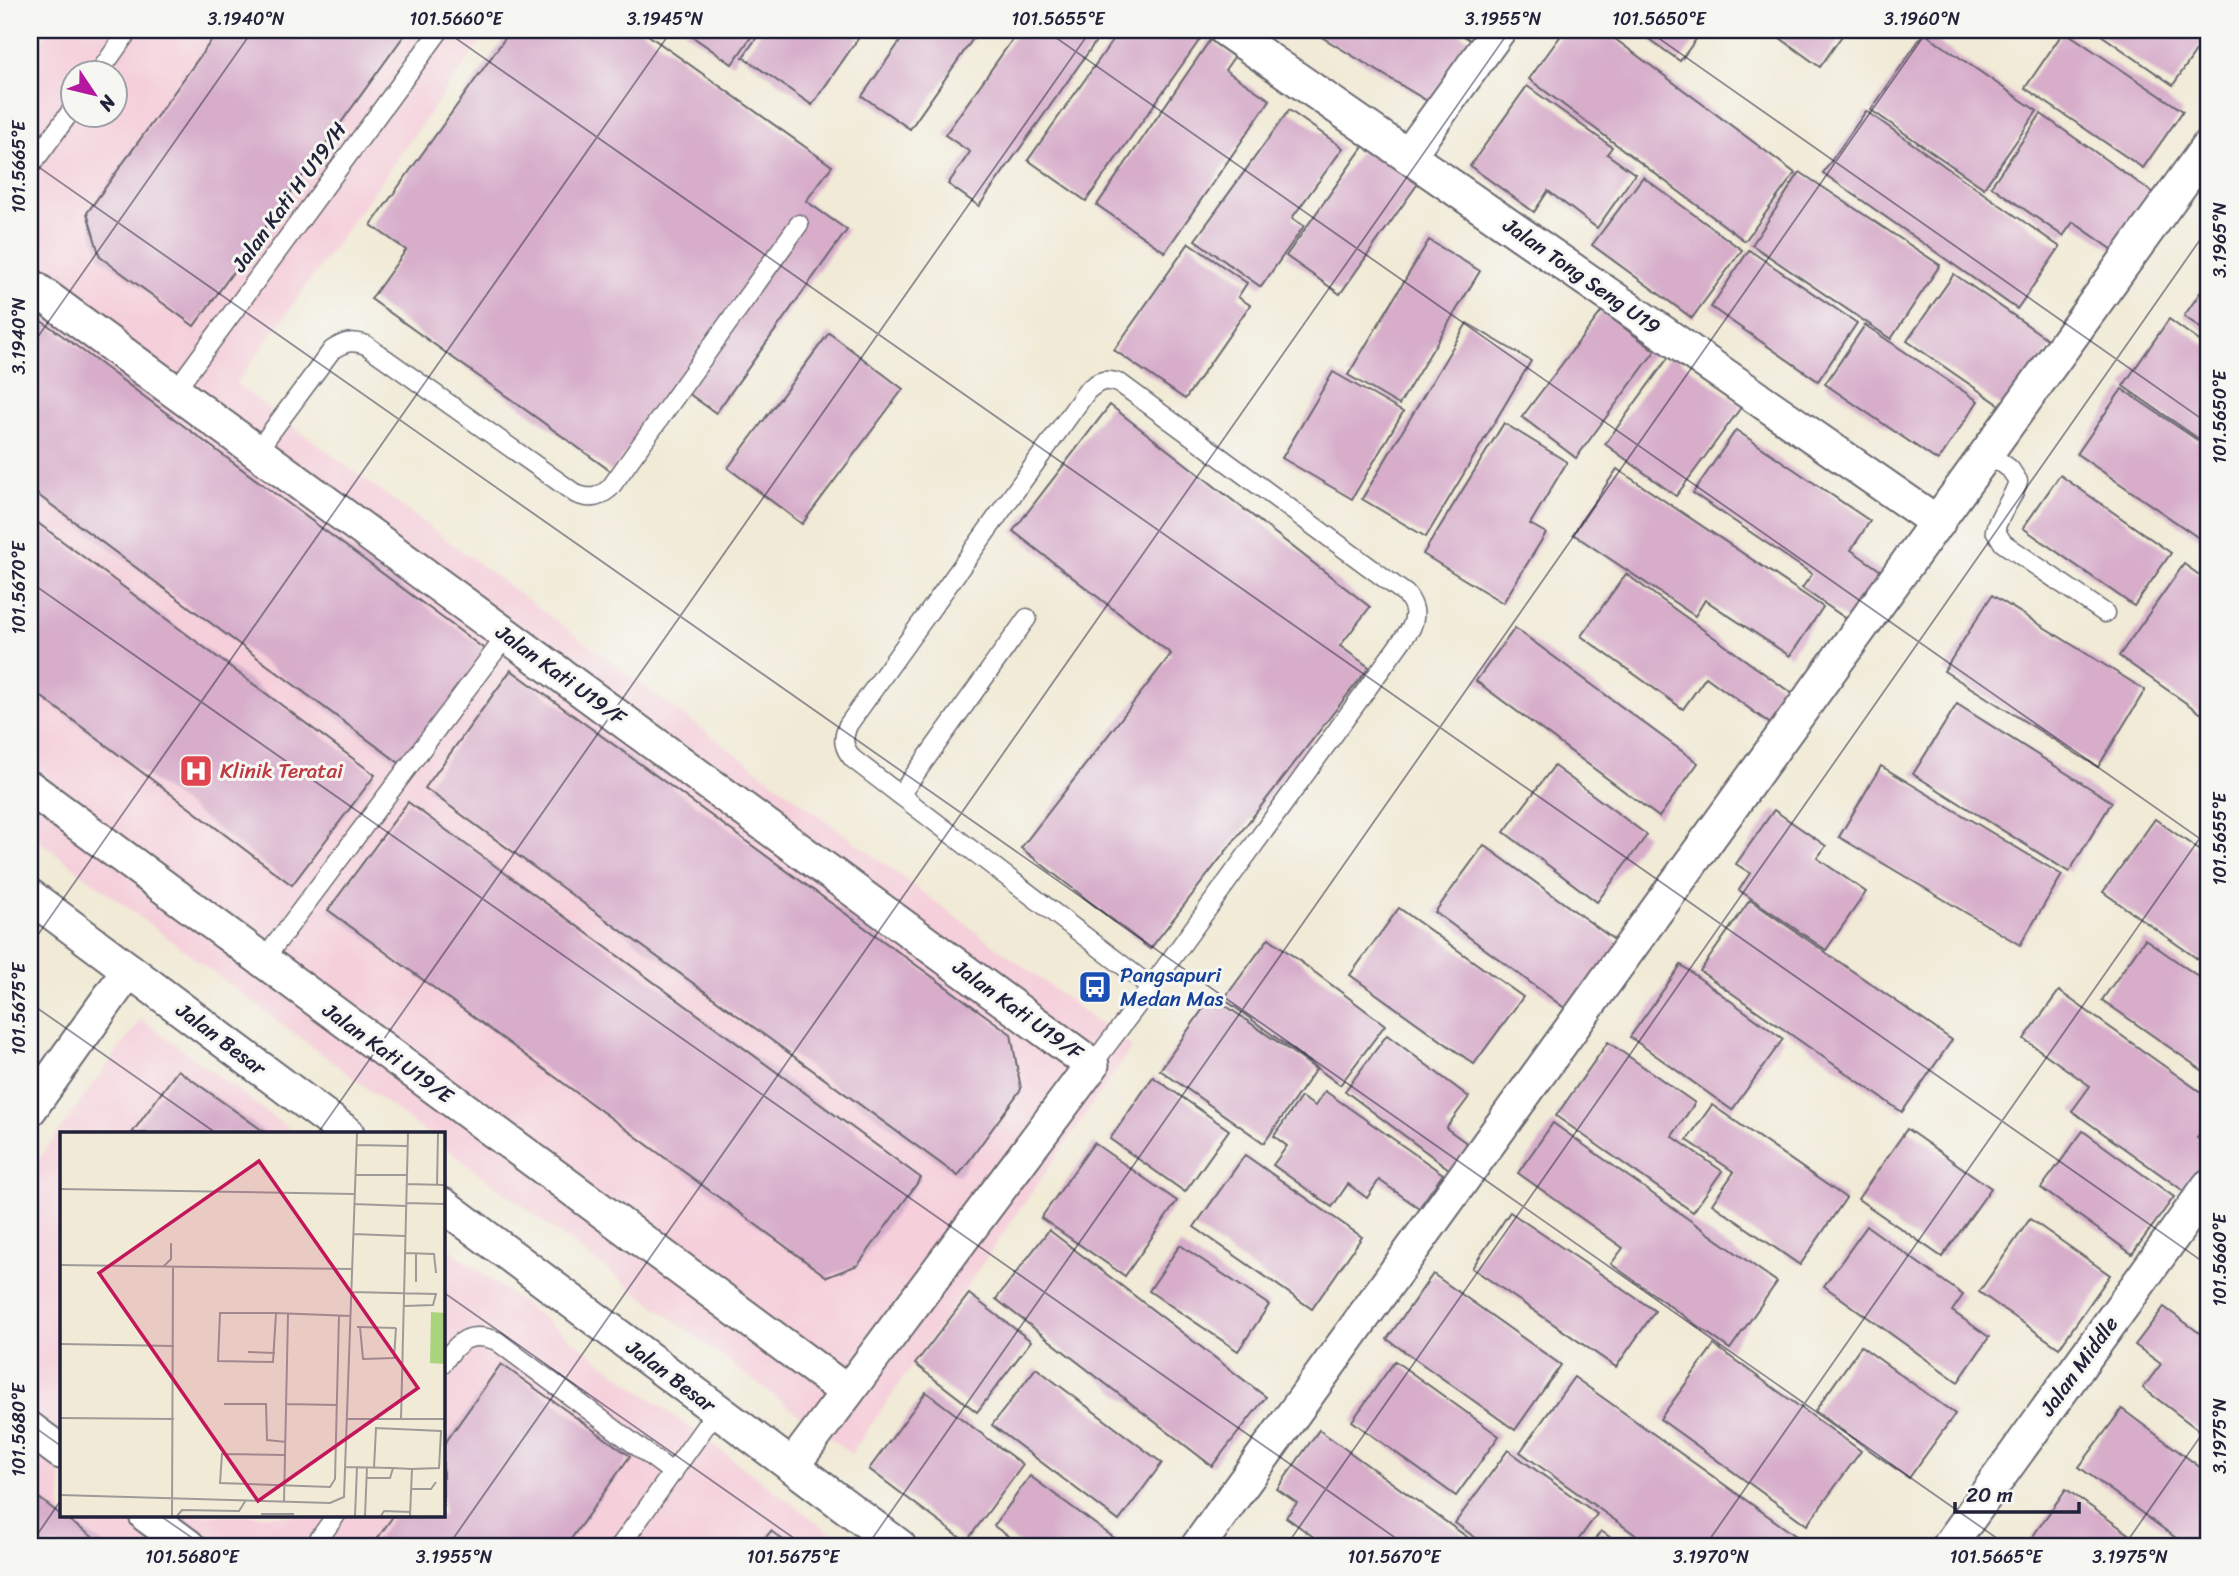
<svg xmlns="http://www.w3.org/2000/svg" width="2239" height="1576" font-family="Sriracha,sans-serif">
	<style>
		.built { fill: #f5cfda; fill-rule: evenodd }
		.building { fill: #d7adca }
		.lines { fill: none; stroke-linecap: round; stroke-linejoin: round }
		.lane-casing { stroke: #6a6871; stroke-width: 21 }
		.street-casing { stroke: #6a6871; stroke-width: 37 }
		.lane { stroke: #fff; stroke-width: 18 }
		.street { stroke: #fff; stroke-width: 33 }
		.ticks { fill: none; stroke: #22223b; stroke-width: 2; stroke-opacity: 0.45 }
		.labels { text-anchor: middle; stroke-width: 6; stroke-linejoin: round; paint-order: stroke }
		.street-label { font-size: 21px; fill: #22223b; stroke: #f6f6f2 }
		.health-label { font-size: 21px; fill: #be3a42; stroke: #f6f6f2; text-anchor: start }
		.transit-label { font-size: 21px; fill: #164399; stroke: #f6f6f2; text-anchor: start }
		.inset-road { fill: none; stroke: #9e9a98; stroke-width: 2 }
		.view { fill: #c2185b; fill-opacity: 0.15; stroke: #c2185b; stroke-width: 3.5 }
		.inset-edge { fill: none; stroke: #22223b; stroke-width: 3.5 }
		.neatline { fill: none; stroke: #22223b; stroke-width: 2.5 }
		.ticks-label { font-size: 18px; text-anchor: middle; fill: #22223b }
	</style>
	<rect width="100%" height="100%" fill="#f6f6f2"/>
	<filter id="ink" filterUnits="userSpaceOnUse"><feTurbulence type="fractalNoise" baseFrequency=".0143" numOctaves="2"/><feDisplacementMap in="SourceGraphic" scale="14" xChannelSelector="R" yChannelSelector="G"/><feConvolveMatrix kernelMatrix="1 2 1 2 8 2 1 2 1" color-interpolation-filters="sRGB"/></filter>
	<filter id="wash" filterUnits="userSpaceOnUse"><feTurbulence type="fractalNoise" baseFrequency=".00686" numOctaves="4" result="noise"/><feDisplacementMap in="SourceGraphic" scale="28" xChannelSelector="R" yChannelSelector="G"/><feGaussianBlur stdDeviation="1.57" result="paint"/><feColorMatrix in="noise" values="0 0 0 0 0 0 0 0 0 0 0 0 0 0 0 0 0 1.4 0 .05"/><feComposite in="paint" operator="in"/></filter>
	<g filter="url(#wash)">
		<rect width="100%" height="100%" fill="#f1ead6"/>
		<!-- built -->
		<g class="built">
			<path d="M 49,30 L 489,30 L 236,384 L 1132,1047 L 851,1454 L 443,1146 L 443,1133 L 426,1133 L 30,834 L 30,57 ZM 74,74 L 116,74 L 116,116 L 74,116 Z"/>
			<path d="M 141,1019 L 295,1133 L 61,1133 L 61,1515 L 443,1515 L 443,1244 L 849,1546 L 30,1546 L 30,1171 Z"/>
		</g>
		<g id="blocks">
			<!-- building -->
			<g class="building">
				<path d="M 219,30 L 408,30 L 194,326 L 100,257 L 87,213 Z"/>
				<path d="M 511,30 L 641,30 L 832,166 L 806,201 L 847,230 L 716,413 L 675,384 L 612,472 L 371,299 L 406,250 L 371,225 Z"/>
				<path d="M 683,30 L 756,30 L 732,64 Z"/>
				<path d="M 762,30 L 864,30 L 812,105 L 743,57 Z"/>
				<path d="M 908,30 L 979,30 L 910,129 L 862,96 Z"/>
				<path d="M 1019,30 L 1104,30 L 979,206 L 948,184 L 970,152 L 945,135 Z"/>
				<path d="M 1120,30 L 1190,30 L 1201,38 L 1086,201 L 1028,160 Z"/>
				<path d="M 1310,30 L 1454,30 L 1472,41 L 1434,105 Z"/>
				<path d="M 1565,30 L 1603,30 L 1795,173 L 1745,241 L 1529,79 Z"/>
				<path d="M 1636,30 L 1703,30 L 1680,61 Z"/>
				<path d="M 1769,30 L 1846,30 L 1820,67 Z"/>
				<path d="M 2094,30 L 2209,30 L 2209,32 L 2173,85 Z"/>
				<path d="M 2064,31 L 2183,111 L 2143,168 L 2025,88 Z"/>
				<path d="M 1924,33 L 2037,111 L 1984,188 L 1871,110 Z"/>
				<path d="M 1210,40 L 1234,57 L 1225,70 L 1270,100 L 1165,252 L 1097,205 Z"/>
				<path d="M 1527,86 L 1612,147 L 1607,154 L 1635,174 L 1597,228 L 1548,191 L 1534,212 L 1470,166 Z"/>
				<path d="M 1289,110 L 1343,148 L 1292,218 L 1304,226 L 1261,287 L 1195,240 Z"/>
				<path d="M 1866,111 L 2060,247 L 2017,309 L 1823,173 Z"/>
				<path d="M 2041,114 L 2156,195 L 2116,252 L 2073,222 L 2063,236 L 1991,186 Z"/>
				<path d="M 1365,144 L 1419,182 L 1340,294 L 1286,256 Z"/>
				<path d="M 1800,172 L 1940,265 L 1891,339 L 1752,245 Z"/>
				<path d="M 1643,177 L 1742,250 L 1692,318 L 1592,245 Z"/>
				<path d="M 1429,240 L 1480,271 L 1399,405 L 1348,375 Z"/>
				<path d="M 1189,243 L 1247,283 L 1238,297 L 1250,305 L 1185,399 L 1114,350 Z"/>
				<path d="M 1749,250 L 1857,323 L 1818,381 L 1711,307 Z"/>
				<path d="M 1954,274 L 2053,343 L 2007,410 L 1907,341 Z"/>
				<path d="M 2209,280 L 2209,334 L 2184,316 Z"/>
				<path d="M 1602,311 L 1655,351 L 1576,458 L 1522,417 Z"/>
				<path d="M 30,314 L 52,328 L 487,651 L 402,765 L 30,489 Z"/>
				<path d="M 2169,319 L 2209,348 L 2209,446 L 2123,386 Z"/>
				<path d="M 1467,323 L 1531,361 L 1426,537 L 1362,499 Z"/>
				<path d="M 1865,325 L 1978,401 L 1938,461 L 1825,384 Z"/>
				<path d="M 829,333 L 903,389 L 802,524 L 728,468 Z"/>
				<path d="M 1671,354 L 1742,406 L 1676,496 L 1605,444 Z"/>
				<path d="M 1333,372 L 1403,412 L 1352,499 L 1282,458 Z"/>
				<path d="M 2122,389 L 2209,448 L 2209,545 L 2077,454 Z"/>
				<path d="M 1110,405 L 1370,607 L 1340,646 L 1369,667 L 1150,949 L 1021,848 L 1171,654 L 1013,531 Z"/>
				<path d="M 1504,423 L 1567,462 L 1530,524 L 1546,533 L 1503,603 L 1423,554 Z"/>
				<path d="M 1736,430 L 1870,521 L 1851,550 L 1884,573 L 1851,622 L 1802,588 L 1812,574 L 1693,493 Z"/>
				<path d="M 1617,469 L 1823,607 L 1790,656 L 1705,600 L 1695,616 L 1573,534 Z"/>
				<path d="M 2060,475 L 2171,553 L 2134,606 L 2023,528 Z"/>
				<path d="M 30,517 L 375,775 L 292,885 L 30,688 Z"/>
				<path d="M 2184,564 L 2209,582 L 2209,719 L 2119,656 Z"/>
				<path d="M 1626,574 L 1798,698 L 1776,728 L 1706,677 L 1683,709 L 1581,636 Z"/>
				<path d="M 1992,595 L 2145,690 L 2098,767 L 1944,671 Z"/>
				<path d="M 1515,628 L 1698,763 L 1659,817 L 1476,681 Z"/>
				<path d="M 511,670 L 1011,1034 L 1021,1089 L 958,1176 L 425,788 Z"/>
				<path d="M 1957,704 L 2112,802 L 2069,872 L 1913,774 Z"/>
				<path d="M 1554,766 L 1647,835 L 1597,902 L 1504,832 Z"/>
				<path d="M 1881,766 L 2062,875 L 2020,945 L 1839,837 Z"/>
				<path d="M 408,802 L 921,1178 L 858,1265 L 827,1277 L 328,910 Z"/>
				<path d="M 1774,810 L 1826,846 L 1817,858 L 1866,892 L 1826,950 L 1739,890 L 1750,873 L 1736,864 Z"/>
				<path d="M 2155,819 L 2209,857 L 2209,967 L 2103,892 Z"/>
				<path d="M 1484,845 L 1624,947 L 1574,1015 L 1435,912 Z"/>
				<path d="M 1750,900 L 1952,1040 L 1902,1112 L 1700,971 Z"/>
				<path d="M 1399,908 L 1523,997 L 1474,1064 L 1350,975 Z"/>
				<path d="M 1269,938 L 1385,1025 L 1340,1085 L 1224,999 Z"/>
				<path d="M 2145,939 L 2209,984 L 2209,1075 L 2102,1000 Z"/>
				<path d="M 1681,965 L 1783,1039 L 1732,1110 L 1630,1037 Z"/>
				<path d="M 2059,991 L 2209,1098 L 2209,1122 L 2197,1138 L 2209,1146 L 2209,1164 L 2188,1194 L 2072,1111 L 2090,1086 L 2024,1039 Z"/>
				<path d="M 1212,996 L 1316,1069 L 1264,1143 L 1160,1070 Z"/>
				<path d="M 1387,1035 L 1469,1097 L 1446,1128 L 1472,1147 L 1453,1172 L 1345,1091 Z"/>
				<path d="M 1608,1042 L 1695,1103 L 1672,1136 L 1722,1171 L 1693,1212 L 1556,1116 Z"/>
				<path d="M 178,1070 L 266,1133 L 132,1133 Z"/>
				<path d="M 1153,1077 L 1229,1130 L 1185,1192 L 1110,1139 Z"/>
				<path d="M 1325,1091 L 1443,1174 L 1419,1208 L 1379,1180 L 1367,1198 L 1348,1184 L 1332,1207 L 1273,1165 L 1287,1146 L 1274,1136 L 1301,1097 L 1315,1106 Z"/>
				<path d="M 1712,1105 L 1846,1198 L 1800,1265 L 1712,1204 L 1734,1172 L 1687,1140 Z"/>
				<path d="M 1553,1123 L 1777,1282 L 1730,1349 L 1611,1264 L 1623,1248 L 1518,1173 Z"/>
				<path d="M 1907,1129 L 1991,1188 L 1942,1257 L 1858,1199 Z"/>
				<path d="M 2083,1131 L 2174,1197 L 2132,1254 L 2041,1188 Z"/>
				<path d="M 1094,1143 L 1177,1201 L 1125,1276 L 1041,1218 Z"/>
				<path d="M 1245,1155 L 1362,1237 L 1312,1309 L 1194,1227 Z"/>
				<path d="M 1510,1212 L 1655,1311 L 1616,1367 L 1472,1268 Z"/>
				<path d="M 2030,1219 L 2110,1275 L 2059,1348 L 1979,1292 Z"/>
				<path d="M 1867,1226 L 1963,1295 L 1952,1311 L 1989,1337 L 1958,1382 L 1824,1286 Z"/>
				<path d="M 1049,1230 L 1266,1397 L 1212,1466 L 996,1299 Z"/>
				<path d="M 1180,1245 L 1269,1305 L 1238,1351 L 1149,1291 Z"/>
				<path d="M 1433,1274 L 1561,1365 L 1515,1430 L 1387,1339 Z"/>
				<path d="M 969,1294 L 1031,1341 L 977,1412 L 915,1364 Z"/>
				<path d="M 2164,1307 L 2209,1340 L 2209,1438 L 2143,1388 L 2161,1364 L 2135,1345 Z"/>
				<path d="M 1714,1345 L 1861,1451 L 1807,1525 L 1660,1419 Z"/>
				<path d="M 1861,1346 L 1955,1414 L 1909,1478 L 1815,1411 Z"/>
				<path d="M 1395,1361 L 1499,1436 L 1456,1496 L 1352,1421 Z"/>
				<path d="M 501,1364 L 630,1456 L 566,1546 L 372,1546 L 394,1515 L 443,1515 L 443,1446 Z"/>
				<path d="M 1036,1368 L 1162,1463 L 1119,1521 L 992,1425 Z"/>
				<path d="M 1574,1377 L 1810,1546 L 1651,1546 L 1520,1452 Z"/>
				<path d="M 926,1392 L 1023,1465 L 966,1542 L 869,1469 Z"/>
				<path d="M 2122,1409 L 2209,1474 L 2209,1546 L 2187,1546 L 2079,1467 Z"/>
				<path d="M 1319,1430 L 1467,1537 L 1460,1546 L 1326,1546 L 1286,1517 L 1297,1503 L 1277,1489 Z"/>
				<path d="M 1508,1450 L 1597,1514 L 1574,1546 L 1487,1546 L 1455,1523 Z"/>
				<path d="M 1030,1476 L 1125,1546 L 1022,1546 L 994,1526 Z"/>
				<path d="M 2066,1489 L 2146,1546 L 2026,1546 Z"/>
				<path d="M 30,1491 L 61,1515 L 106,1546 L 30,1546 Z"/>
				<path d="M 771,1531 L 791,1546 L 759,1546 Z"/>
				<path d="M 1601,1531 L 1623,1546 L 1590,1546 Z"/>
			</g>
		</g>
	</g>
	<g filter="url(#ink)">
		<use href="#blocks" fill-opacity="0" stroke="#6a6871" stroke-width="2"/>
		<g class="lines">
			<defs>
				<g id="lane">
					<path d="M 98,74 L 129,30"/>
					<path d="M 30,167 L 74,107"/>
					<path d="M 175,391 L 440,30"/>
					<path d="M 257,451 L 332,350 C 344,342 351,340 366,345 L 576,494 C 591,500 598,498 610,488 L 799,224"/>
					<path d="M 1987,452 L 2010,469 L 2018,481 C 2013,500 2000,512 1995,530 L 2003,543 L 2105,613"/>
					<path d="M 900,795 L 1027,618"/>
					<path d="M 263,961 L 507,635"/>
					<path d="M 1092,1065 L 1151,987 L 1411,628 C 1417,614 1415,606 1406,594 L 1121,384 C 1106,378 1099,380 1087,391 L 848,725 C 842,740 843,747 853,759 L 1151,987"/>
					<path d="M 443,1363 C 459,1340 469,1331 497,1341 L 673,1473"/>
					<path d="M 314,1546 L 336,1515"/>
					<path d="M 620,1546 L 717,1410"/>
				</g>
				<g id="street">
					<path d="M 1226,30 L 1938,523"/>
					<path d="M 1408,156 L 1499,30"/>
					<path d="M 30,285 L 1092,1065 L 792,1466"/>
					<path d="M 30,788 L 847,1392"/>
					<path d="M 30,896 L 347,1133"/>
					<path d="M 30,1109 L 129,970"/>
					<path d="M 443,1205 L 899,1546"/>
					<path d="M 30,1429 L 61,1452"/>
					<path d="M 146,1515 L 188,1546"/>
					<path d="M 1198,1546 L 2209,145"/>
					<path d="M 1949,1546 L 2209,1186"/>
				</g>
			</defs>
			<!-- lane casing -->
			<use href="#lane" class="lane-casing"/>
			<!-- street casing -->
			<use href="#street" class="street-casing"/>
			<!-- lane -->
			<use href="#lane" class="lane"/>
			<!-- street -->
			<use href="#street" class="street"/>
		</g>
	</g>
	<!-- ticks -->
	<path class="ticks" d="M 444,30 L 2209,1266M 1045,30 L 2209,845M 1647,30 L 2209,424M 30,161 L 2008,1546M 30,348 L 253,30M 30,582 L 1407,1546M 30,946 L 672,30M 30,1003 L 216,1133M 318,1133 L 1091,30M 443,1292 L 805,1546M 30,1424 L 61,1446M 159,1515 L 204,1546M 30,1545 L 61,1500M 448,1546 L 1510,30M 867,1546 L 1928,30M 1286,1546 L 2209,227M 1705,1546 L 2209,825M 2124,1546 L 2209,1424"/>
	<!-- icons -->
	<defs>
		<symbol id="hospital-square" viewBox="-11 -11 22 22"><rect x="-9" y="-9" width="18" height="18" rx="4" fill="#e0444e" stroke="#f6f6f2"/><path d="M-5-5h3v3.5h4V-5h3V5h-3V1.5h-4V5h-3Z" fill="#fff"/></symbol>
		<symbol id="bus-square" viewBox="-11 -11 22 22"><rect x="-9" y="-9" width="18" height="18" rx="4" fill="#1a4fb4" stroke="#f6f6f2"/><path d="M-5-6H5V4H4V6H2V4H-2V6H-4V4H-5ZM-3.5-4V0h7V-4ZM-3.5 1.2v1.5H-2V1.2ZM2 1.2v1.5H3.5V1.2Z" fill="#fff"/></symbol>
	</defs>
	<g fill-rule="evenodd">
		<use href="#hospital-square" x="177" y="752" width="38" height="38"/>
		<use href="#bus-square" x="1076" y="968" width="38" height="38"/>
	</g>
	<g class="labels">
		<!-- street labels -->
		<g class="street-label">
			<text transform="translate(289 197) rotate(-54)" y="7">Jalan Kati H U19/H</text>
			<text transform="translate(1582 276) rotate(35)" y="7">Jalan Tong Seng U19</text>
			<text transform="translate(561 675) rotate(36)" y="7">Jalan Kati U19/F</text>
			<text transform="translate(1018 1010) rotate(36)" y="7">Jalan Kati U19/F</text>
			<text transform="translate(221 1039) rotate(37)" y="7">Jalan Besar</text>
			<text transform="translate(388 1053) rotate(36)" y="7">Jalan Kati U19/E</text>
			<text transform="translate(2079 1366) rotate(-54)" y="7">Jalan Middle</text>
			<text transform="translate(671 1376) rotate(37)" y="7">Jalan Besar</text>
		</g>
		<!-- health labels -->
		<g class="health-label">
			<text x="220" y="778">Klinik Teratai</text>
		</g>
		<!-- transit labels -->
		<g class="transit-label">
			<text x="1120" y="982">Pangsapuri<tspan x="1120" dy="24">Medan Mas</tspan></text>
		</g>
	</g>
	<!-- overview -->
	<g transform="translate(60 1132)">
		<rect width="385" height="385" fill="#f1ead6"/>
		<path d="M 371,180 L 385,181 L 385,232 L 370,231 Z" fill="#aad37e"/>
		<path class="inset-road" d="M 296,13 L 348,14M 295,43 L 347,43M 347,52 L 385,53M 377,53 L 378,1M 0,57 L 295,62M 346,71 L 385,72M 294,72 L 346,74M 293,102 L 345,104M 345,121 L 374,122 L 376,141M 0,133 L 292,137M 103,135 L 111,127 L 111,111M 356,150 L 356,121M 291,160 L 376,162 L 373,173 L 344,174M 216,181 L 213,230 L 158,229 L 160,181 L 216,181 L 291,184M 297,195 L 336,196M 300,195 L 303,227 L 334,226 L 336,196M 0,212 L 114,214M 188,220 L 215,221M 164,272 L 206,272 L 207,308 L 226,310M 226,272 L 277,273M 0,286 L 114,287M 287,287 L 385,287M 341,287 L 348,1M 225,323 L 162,322 L 160,351 L 270,355 L 275,347 L 279,183M 286,335 L 333,336 L 352,337 L 379,336 L 381,299 L 316,296 L 314,336M 306,346 L 330,346 L 333,336M 351,357 L 371,357 L 376,350M 0,363 L 270,371 L 284,365 L 297,1M 224,370 L 228,182M 201,382 L 234,382M 112,384 L 113,135M 117,384 L 122,378 L 179,379 L 186,368M 295,384 L 297,335M 305,384 L 307,335M 321,384 L 324,379 L 351,380M 350,384 L 352,337"/>
		<path class="view" d="M 199,29 L 358,256 L 198,369 L 39,141 Z"/>
		<rect width="385" height="385" class="inset-edge"/>
	</g>
	<!-- margin -->
	<rect width="2239" height="1576" fill="none" stroke="#f6f6f2" stroke-width="77"/>
	<!-- north arrow -->
	<g transform="translate(94 94) rotate(125)"><circle r="33" fill="#f6f6f2" stroke="#a1a1a9" stroke-width="2"/>
	<path d="M0-5L12 26L0 18L-12 26Z" fill="#b5179e"/>
	<text y="-10" font-size="19" font-weight="bold" text-anchor="middle" fill="#22223b">N</text>
	</g>
	<!-- scale -->
	<path d="M1955 1502v10h124v-10" fill="none" stroke="#22223b" stroke-width="3.5"/>
	<text x="1966" y="1502" font-size="21" fill="#22223b" stroke="#f6f6f2" stroke-width="5" paint-order="stroke">20 m</text>
	<rect x="38" y="38" width="2162" height="1500" class="neatline"/>
	<g class="ticks-label">
		<text x="246" y="25">3.1940°N</text>
		<text x="456" y="25">101.5660°E</text>
		<text x="665" y="25">3.1945°N</text>
		<text x="1058" y="25">101.5655°E</text>
		<text x="1503" y="25">3.1955°N</text>
		<text x="1659" y="25">101.5650°E</text>
		<text x="1922" y="25">3.1960°N</text>
		<text transform="translate(19 167) rotate(-90)" y="6">101.5665°E</text>
		<text transform="translate(2220 240) rotate(-90)" y="6">3.1965°N</text>
		<text transform="translate(19 336) rotate(-90)" y="6">3.1940°N</text>
		<text transform="translate(2220 417) rotate(-90)" y="6">101.5650°E</text>
		<text transform="translate(19 588) rotate(-90)" y="6">101.5670°E</text>
		<text transform="translate(2220 839) rotate(-90)" y="6">101.5655°E</text>
		<text transform="translate(19 1009) rotate(-90)" y="6">101.5675°E</text>
		<text transform="translate(2220 1260) rotate(-90)" y="6">101.5660°E</text>
		<text transform="translate(19 1430) rotate(-90)" y="6">101.5680°E</text>
		<text transform="translate(2220 1436) rotate(-90)" y="6">3.1975°N</text>
		<text x="192" y="1563">101.5680°E</text>
		<text x="454" y="1563">3.1955°N</text>
		<text x="793" y="1563">101.5675°E</text>
		<text x="1394" y="1563">101.5670°E</text>
		<text x="1711" y="1563">3.1970°N</text>
		<text x="1996" y="1563">101.5665°E</text>
		<text x="2130" y="1563">3.1975°N</text>
	</g>
</svg>
